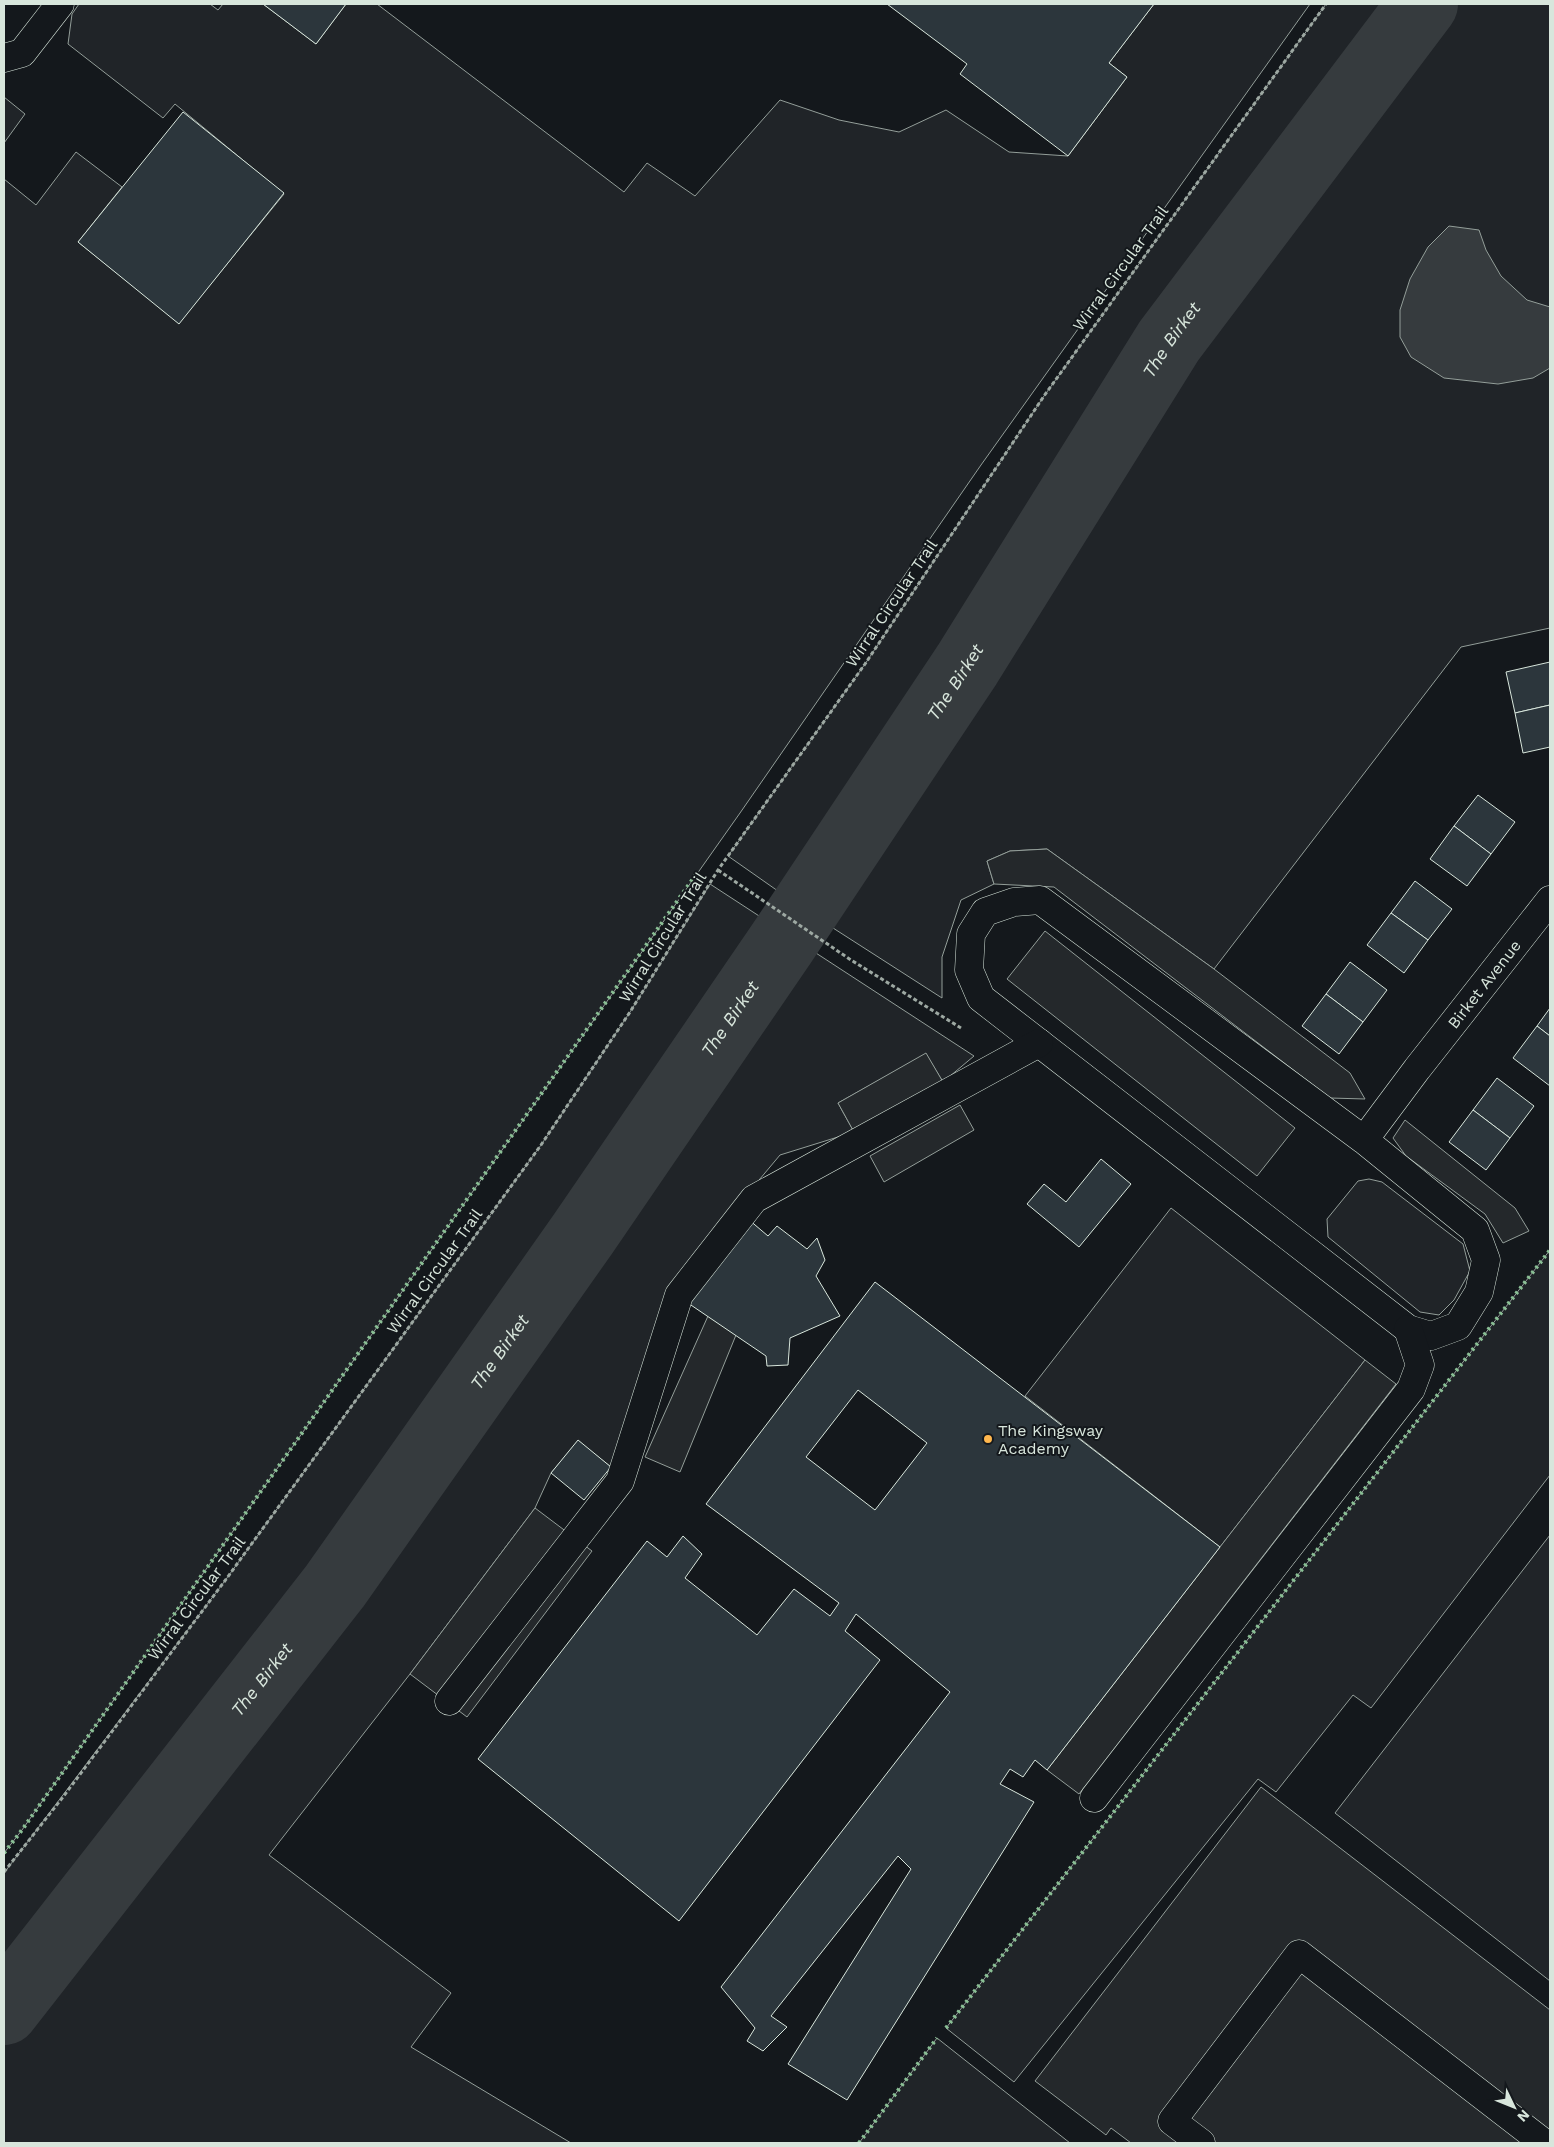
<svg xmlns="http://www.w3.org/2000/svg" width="1554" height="2147" font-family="'Work Sans',sans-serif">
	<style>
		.green { fill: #202428; stroke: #939e99 }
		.parking { fill: #24282b; stroke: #939e99 }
		.water { fill: #363b3e; stroke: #939e99 }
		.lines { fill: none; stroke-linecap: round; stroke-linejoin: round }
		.river { stroke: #363b3e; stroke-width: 70 }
		.building { fill: #2c363c; stroke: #d8e6dc; fill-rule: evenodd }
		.minor-casing { stroke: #d8e6dc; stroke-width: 29 }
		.path { stroke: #9da8a2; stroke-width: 3; stroke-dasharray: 4 2.5; stroke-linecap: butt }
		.minor { stroke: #14181c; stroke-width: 28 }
		.hedge { stroke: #8ac095; stroke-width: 4; stroke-dasharray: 2.5 4; stroke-linecap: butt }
		.poi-dot { fill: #ffb74d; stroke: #14181c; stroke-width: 2 }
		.labels { text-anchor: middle; stroke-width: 4; stroke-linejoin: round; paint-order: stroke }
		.street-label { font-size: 16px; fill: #d8e6dc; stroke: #14181c }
		.poi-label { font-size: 16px; fill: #d8e6dc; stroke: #14181c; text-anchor: start }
		.water-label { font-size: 18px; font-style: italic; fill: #d8e6dc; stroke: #14181c }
	</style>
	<rect width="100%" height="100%" fill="#14181c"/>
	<!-- green -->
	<g class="green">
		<path d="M 79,4 L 210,4 L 218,10 L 223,4 L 263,4 L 316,44 L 346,4 L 377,4 L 624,192 L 647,163 L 695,196 L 780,100 L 839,120 L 899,132 L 946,110 L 1009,152 L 1068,156 L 1127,77 L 1109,63 L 1154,4 L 1310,4 L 981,465 L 740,813 L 22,1830 L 4,1853 L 4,179 L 36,205 L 76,152 L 122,187 L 78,242 L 179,323 L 284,194 L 175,104 L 163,118 L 68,44 L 72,14 Z"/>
		<path d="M 1326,4 L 1550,4 L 1550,628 L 1461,647 L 1214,969 L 1047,849 L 1010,851 L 987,861 L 994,884 L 961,900 L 942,957 L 942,998 L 805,910 L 728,856 L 865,664 L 1044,396 Z"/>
		<path d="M 4,97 L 25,114 L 4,143 Z"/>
		<path d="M 710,884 L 974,1056 L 943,1082 L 926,1054 L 838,1103 L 854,1132 L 780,1155 L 667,1290 L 611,1467 L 578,1441 L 551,1473 L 535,1508 L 410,1674 L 269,1855 L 451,1993 L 411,2047 L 571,2143 L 4,2143 L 4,2010 L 335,1586 L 568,1254 L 4,2007 L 4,1873 L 224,1582 L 541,1145 L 630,1012 Z"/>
		<path d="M 1369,1179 L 1382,1182 L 1463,1244 L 1470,1271 L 1454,1300 L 1439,1315 L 1420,1312 L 1328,1237 L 1327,1219 L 1358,1181 Z"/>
		<path d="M 1171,1208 L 1365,1360 L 1220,1547 L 1025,1396 Z"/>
		<path d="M 1550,1250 L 1550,1475 L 1371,1708 L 1353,1695 L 1276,1792 L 1258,1779 L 1014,2082 L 946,2028 Z"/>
		<path d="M 1550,1535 L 1550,1981 L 1335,1813 Z"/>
		<path d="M 937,2038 L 1070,2143 L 859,2143 Z"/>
	</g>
	<!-- parking -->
	<g class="parking">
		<path d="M 1047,849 L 1214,969 L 1350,1073 L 1365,1099 L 1330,1098 L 1054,887 L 994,884 L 987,861 L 1010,851 Z"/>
		<path d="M 1045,931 L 1295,1128 L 1257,1176 L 1007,979 Z"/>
		<path d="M 926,1053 L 943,1082 L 854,1132 L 838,1103 Z"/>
		<path d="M 960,1105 L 974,1130 L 884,1182 L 870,1156 Z"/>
		<path d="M 1405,1120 L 1515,1208 L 1529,1231 L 1503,1243 L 1485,1214 L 1406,1156 L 1393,1138 Z"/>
		<path d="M 708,1316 L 736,1335 L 680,1472 L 645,1457 Z"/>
		<path d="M 1365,1360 L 1396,1384 L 1079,1794 L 1047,1770 Z"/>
		<path d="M 535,1508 L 592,1551 L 467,1717 L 410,1674 Z"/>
		<path d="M 1261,1787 L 1550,2010 L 1550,2143 L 1131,2143 L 1111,2128 L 1106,2135 L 1035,2081 Z"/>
	</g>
	<!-- water -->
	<path class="water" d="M 1449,226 L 1479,230 L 1486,250 L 1501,276 L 1527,300 L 1550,307 L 1550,368 L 1533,378 L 1498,384 L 1444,378 L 1411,357 L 1400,337 L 1400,310 L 1410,279 L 1428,247 Z"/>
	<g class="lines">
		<!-- river -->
		<path class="river" id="s1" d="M 4,2010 L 335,1586 L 583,1234 L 782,943 L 967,665 L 1169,341 L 1423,4"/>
	</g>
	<!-- building -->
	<g class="building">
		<path d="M 263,4 L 346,4 L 316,44 Z"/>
		<path d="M 887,4 L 1154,4 L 1109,63 L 1127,77 L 1068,156 L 960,74 L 967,64 Z"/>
		<path d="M 183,112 L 284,193 L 179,324 L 78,242 Z"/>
		<path d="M 1550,662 L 1550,705 L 1515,713 L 1506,672 Z"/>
		<path d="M 1550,705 L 1550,747 L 1523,753 L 1515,713 Z"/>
		<path d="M 1478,795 L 1515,822 L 1491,854 L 1454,826 Z"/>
		<path d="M 1454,826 L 1491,854 L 1467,886 L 1430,859 Z"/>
		<path d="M 1415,881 L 1452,909 L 1428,940 L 1391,913 Z"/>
		<path d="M 1391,913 L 1428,940 L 1404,973 L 1367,945 Z"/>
		<path d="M 1350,962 L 1387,990 L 1363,1022 L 1326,994 Z"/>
		<path d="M 1326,994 L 1363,1022 L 1339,1054 L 1302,1026 Z"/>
		<path d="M 1550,1008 L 1550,1036 L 1537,1026 Z"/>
		<path d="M 1537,1026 L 1550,1036 L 1550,1086 L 1513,1058 Z"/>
		<path d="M 1497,1078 L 1534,1106 L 1510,1138 L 1473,1110 Z"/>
		<path d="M 1473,1110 L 1510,1138 L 1486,1170 L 1449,1142 Z"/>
		<path d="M 1101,1159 L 1131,1184 L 1079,1247 L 1027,1204 L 1044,1184 L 1066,1202 Z"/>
		<path d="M 748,1219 L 768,1236 L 777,1226 L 807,1249 L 817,1238 L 825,1260 L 816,1276 L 840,1316 L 790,1338 L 788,1365 L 767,1366 L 766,1356 L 685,1301 Z"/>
		<path d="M 875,1282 L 1220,1547 L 1047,1770 L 1035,1760 L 1023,1777 L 1010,1769 L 1000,1784 L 1034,1802 L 847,2100 L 788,2064 L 911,1869 L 898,1856 L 771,2016 L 787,2027 L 763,2051 L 747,2041 L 755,2028 L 721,1987 L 950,1692 L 856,1614 L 845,1631 L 880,1660 L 679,1921 L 478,1759 L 647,1541 L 667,1557 L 683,1536 L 702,1554 L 685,1578 L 757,1635 L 794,1589 L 830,1616 L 839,1603 L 706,1504 ZM 858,1390 L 927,1443 L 875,1510 L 806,1457 Z"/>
		<path d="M 578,1440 L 611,1467 L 584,1500 L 551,1473 Z"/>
	</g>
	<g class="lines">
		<defs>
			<g id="minor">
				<path d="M 4,58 L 22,53 L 60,4"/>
				<path id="s2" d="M 1364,1140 L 1040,900 L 1014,902 L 985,912 L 971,934 L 969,970 L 981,998 L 1408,1329 L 1431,1336 L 1458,1326 L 1479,1292 L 1486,1260 L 1475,1230 L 1364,1140 L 1417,1069 L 1550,900"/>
				<path d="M 449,1701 L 620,1481 L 679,1295 L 754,1199 L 1039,1043"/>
				<path d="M 1094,1798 L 1411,1389 L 1420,1365 L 1408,1329"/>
				<path d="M 1201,2143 L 1172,2121 L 1299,1954 L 1544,2143"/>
			</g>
		</defs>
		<!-- minor casing -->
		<use href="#minor" class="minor-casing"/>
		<!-- path -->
		<g class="path">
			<path d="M 718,870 L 851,960 L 961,1028"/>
			<path d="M 4,1872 L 63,1797 L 224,1582 L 541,1145 L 630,1012 L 718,870 L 865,664 L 1044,396 L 1326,4"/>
		</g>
		<!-- minor -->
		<use href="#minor" class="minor"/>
		<!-- hedge -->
		<g class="hedge">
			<path d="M 4,1853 L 22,1830 L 697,873"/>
			<path d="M 946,2028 L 1550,1250"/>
			<path d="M 859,2143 L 937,2038"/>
		</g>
	</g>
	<!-- markers -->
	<circle class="poi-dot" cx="988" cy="1439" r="5"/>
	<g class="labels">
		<!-- street labels -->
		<g class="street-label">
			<text transform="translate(1120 268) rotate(-54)" y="6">Wirral Circular Trail</text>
			<text transform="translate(891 603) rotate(-56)" y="6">Wirral Circular Trail</text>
			<text transform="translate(662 937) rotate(-58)" y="6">Wirral Circular Trail</text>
			<text dy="6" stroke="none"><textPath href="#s2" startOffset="1590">Birket Avenue</textPath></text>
			<text transform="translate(434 1271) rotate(-54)" y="6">Wirral Circular Trail</text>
			<text transform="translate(196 1598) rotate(-53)" y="6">Wirral Circular Trail</text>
		</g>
		<!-- poi labels -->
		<g class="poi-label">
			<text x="998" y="1436">The Kingsway<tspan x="998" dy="18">Academy</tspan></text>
		</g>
		<!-- water labels -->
		<g class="water-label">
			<text dy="6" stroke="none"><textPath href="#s1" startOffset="2039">The Birket</textPath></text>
			<text dy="6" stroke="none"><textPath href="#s1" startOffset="1634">The Birket</textPath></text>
			<text dy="6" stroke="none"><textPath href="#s1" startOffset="1229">The Birket</textPath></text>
			<text dy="6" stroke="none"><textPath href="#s1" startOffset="824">The Birket</textPath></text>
			<text dy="6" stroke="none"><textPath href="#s1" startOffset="419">The Birket</textPath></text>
		</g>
	</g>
	<!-- border -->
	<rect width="1554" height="2147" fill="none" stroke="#d8e6dc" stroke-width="10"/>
	<!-- north arrow -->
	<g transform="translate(1514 2107) rotate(133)" stroke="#14181c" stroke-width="4" paint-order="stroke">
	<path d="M0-4L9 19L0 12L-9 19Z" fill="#d8e6dc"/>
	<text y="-8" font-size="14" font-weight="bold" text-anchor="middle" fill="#d8e6dc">N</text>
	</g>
</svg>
